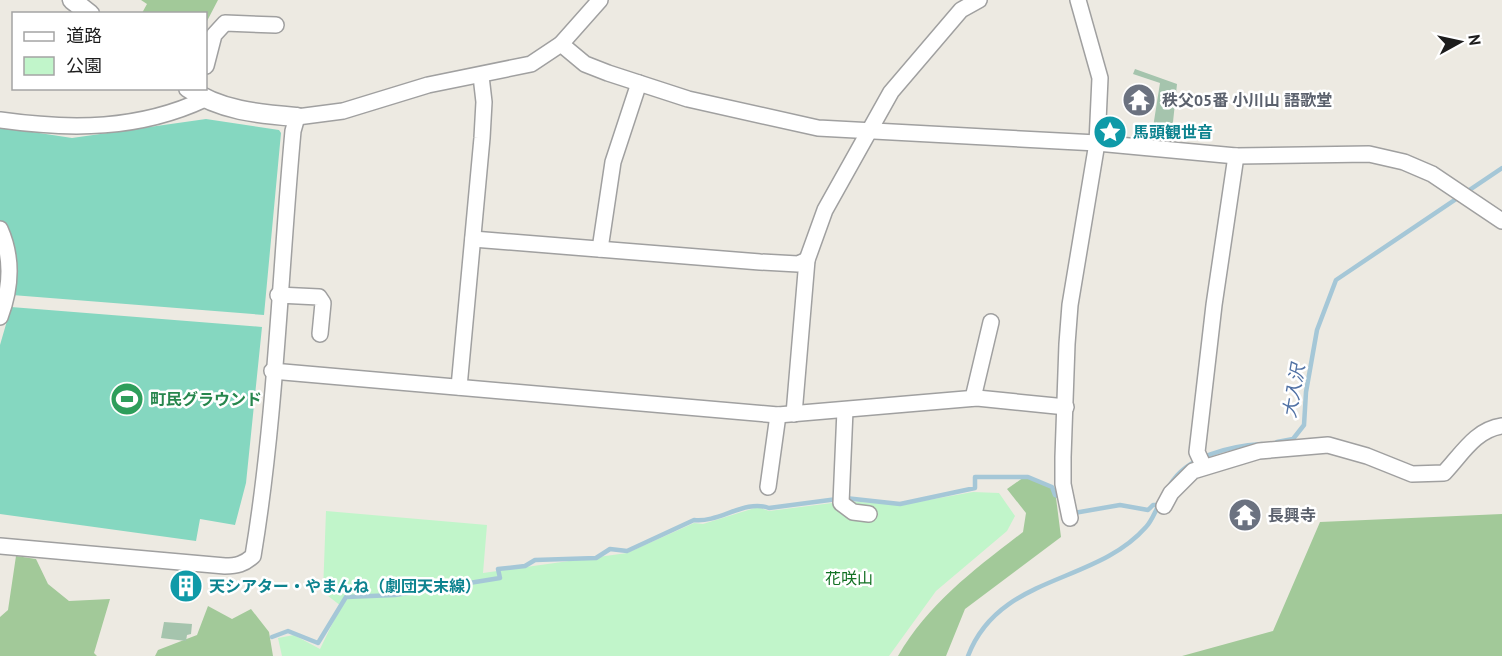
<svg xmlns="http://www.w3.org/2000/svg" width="1502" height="656" font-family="'PT Sans','Noto Sans JP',sans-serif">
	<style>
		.forest { fill: #a2c999 }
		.cemetery { fill: #a5c4ad }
		.park { fill: #c1f5ca }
		.pitch { fill: #85d7c0 }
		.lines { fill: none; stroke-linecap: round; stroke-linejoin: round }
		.stream { stroke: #a5c7d7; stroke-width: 4.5 }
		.minor-casing { stroke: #a0a0a0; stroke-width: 18 }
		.tertiary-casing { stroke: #a0a0a0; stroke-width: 21 }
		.minor { stroke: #fff; stroke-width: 15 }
		.tertiary { stroke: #fff; stroke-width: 18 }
		.labels { text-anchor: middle; stroke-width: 5; stroke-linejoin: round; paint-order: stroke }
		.worship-label { font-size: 16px; font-weight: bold; fill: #5b616d; stroke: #fff; text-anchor: start }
		.culture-label { font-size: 16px; font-weight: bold; fill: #0d838f; stroke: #fff; text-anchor: start }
		.leisure-label { font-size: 16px; font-weight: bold; fill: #27864d; stroke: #fff; text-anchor: start }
		.park-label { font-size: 16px; fill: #137124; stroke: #fff }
		.water-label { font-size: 18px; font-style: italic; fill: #5071a4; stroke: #fff }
	</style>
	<rect width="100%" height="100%" fill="#edeae2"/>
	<!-- forest -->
	<g class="forest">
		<path d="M 141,0 L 218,0 L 206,23 L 206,14 L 142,13 L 147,4 Z"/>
		<path d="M 1027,475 L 1055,490 L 1061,537 L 965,609 L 946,656 L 898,656 C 929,603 975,569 1023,532 L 1026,513 L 1007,489 Z"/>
		<path d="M 1502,514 L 1502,656 L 1182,656 L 1273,631 L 1320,522 Z"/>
		<path d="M 16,556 L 36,559 L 48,584 L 69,601 L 110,599 L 94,653 L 97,656 L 0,656 L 0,617 L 8,610 Z"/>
		<path d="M 208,606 L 232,619 L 251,609 L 269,632 L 273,656 L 155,656 L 158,650 L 197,635 Z"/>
	</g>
	<!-- cemetery -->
	<g class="cemetery">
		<path d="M 1135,69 L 1177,84 L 1171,141 L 1151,140 L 1160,83 L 1133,74 Z"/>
		<path d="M 164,622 L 192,624 L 191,634 L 187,635 L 186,641 L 161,638 Z"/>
	</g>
	<!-- park -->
	<path class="park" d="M 973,492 L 999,493 L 1015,516 L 1007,531 L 936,591 L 889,656 L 282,656 L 278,638 L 294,635 L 320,649 L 341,606 L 323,592 L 326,511 L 487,525 L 483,573 L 627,553 L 694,523 L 703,524 L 758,507 L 769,511 L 848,501 L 900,505 Z"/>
	<!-- pitch -->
	<g class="pitch">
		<path d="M 206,119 L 279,130 L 281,133 L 264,315 L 12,295 L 11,243 L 0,221 L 0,127 L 72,138 Z"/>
		<path d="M 11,307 L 262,327 L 246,483 L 235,525 L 200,519 L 196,541 L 0,514 L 0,345 Z"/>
	</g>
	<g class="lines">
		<!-- stream -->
		<g class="stream">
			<path d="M 1277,442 L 1293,439 L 1304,425 L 1306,392 L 1317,330 L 1336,280 L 1502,168"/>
			<path d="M 1170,485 C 1187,456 1230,446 1262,444"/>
			<path d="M 1074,513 L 1120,505 L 1148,510 L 1153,505 L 1158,505"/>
			<path d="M 272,637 L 288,631 L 318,643 L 346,597 L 395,595 L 500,578 L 498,569 L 525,566 L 535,560 L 596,558 L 610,549 L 627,551 L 694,520 C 719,523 745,499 769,508 L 845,498 L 900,504 L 975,488 L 975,477 L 1028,477 L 1052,487 L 1055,495 L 1062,498"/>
			<path d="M 968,656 C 999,574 1095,585 1146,527 C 1152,521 1155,511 1160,503"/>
		</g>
		<defs>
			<g id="minor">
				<path d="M 561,44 L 585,64 L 608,73 L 688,99 L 818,128 L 1097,143 L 1236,156 L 1369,154 L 1404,162 L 1432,174 L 1502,221"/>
				<path d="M 206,66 L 214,35 L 225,23 L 276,25"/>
				<path d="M 0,120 C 71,130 139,130 205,99"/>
				<path d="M 0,229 C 13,258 11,288 0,317"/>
				<path d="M 473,239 L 760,262 L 798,264 L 807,260"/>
				<path d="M 600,249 L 613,162 L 639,83"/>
				<path d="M 278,295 L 319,297 L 323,303 L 320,334"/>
				<path d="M 272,371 L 778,415 L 977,398 L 1066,407"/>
				<path d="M 459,387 L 482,138 L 484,102 L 481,76"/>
				<path d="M 973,398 L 991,322"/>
				<path d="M 845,410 L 841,503 L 853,512 L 869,514"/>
				<path d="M 794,414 L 807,260 L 825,210 L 891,92 L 961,10 L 979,0"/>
				<path d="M 1204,467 L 1197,452 L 1214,305 L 1236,156"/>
				<path d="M 768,487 L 778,415"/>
				<path d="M 1164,506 L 1171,493 L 1193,471 L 1259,451 L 1328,445 L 1367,456 L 1412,474 L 1444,473 C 1462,454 1475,430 1502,426"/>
				<path d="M 1070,518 L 1063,484 L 1063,457 L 1067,344 L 1070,305 L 1097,143 L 1100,78 L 1078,0"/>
				<path d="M 0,546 L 225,566 C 237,566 244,564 253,556 C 276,418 280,271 293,131 L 297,117 L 343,111 L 428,85 L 531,64 L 561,44 L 600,0"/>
			</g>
			<g id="tertiary">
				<path d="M 72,0 L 90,14"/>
				<path d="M 188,88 C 220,111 260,114 297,117"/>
			</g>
		</defs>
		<!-- minor casing -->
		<use href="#minor" class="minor-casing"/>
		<!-- tertiary casing -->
		<use href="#tertiary" class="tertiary-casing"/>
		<!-- minor -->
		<use href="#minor" class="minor"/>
		<!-- tertiary -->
		<use href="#tertiary" class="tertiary"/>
	</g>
	<!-- icons -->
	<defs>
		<symbol id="temple-disc" viewBox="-11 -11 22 22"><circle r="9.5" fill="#6b7280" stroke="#fff"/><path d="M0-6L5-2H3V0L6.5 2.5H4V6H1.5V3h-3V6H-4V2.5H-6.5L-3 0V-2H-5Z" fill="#fff"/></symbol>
		<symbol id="sight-disc" viewBox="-11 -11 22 22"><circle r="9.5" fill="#0f9aa8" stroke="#fff"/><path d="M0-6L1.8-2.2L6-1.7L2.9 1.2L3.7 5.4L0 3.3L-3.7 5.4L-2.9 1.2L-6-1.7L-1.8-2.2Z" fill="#fff"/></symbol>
		<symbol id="stadium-disc" viewBox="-11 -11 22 22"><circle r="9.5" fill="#2e9e5b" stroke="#fff"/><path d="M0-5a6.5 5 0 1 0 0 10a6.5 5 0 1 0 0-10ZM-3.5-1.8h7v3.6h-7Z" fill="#fff"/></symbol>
		<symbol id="building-disc" viewBox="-11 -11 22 22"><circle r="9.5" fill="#0f9aa8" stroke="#fff"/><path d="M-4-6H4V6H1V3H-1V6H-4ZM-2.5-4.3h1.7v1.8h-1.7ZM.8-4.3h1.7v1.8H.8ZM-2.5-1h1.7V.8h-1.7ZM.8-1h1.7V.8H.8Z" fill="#fff"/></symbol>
	</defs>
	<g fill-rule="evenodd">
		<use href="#temple-disc" x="1120" y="81" width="38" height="38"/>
		<use href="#sight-disc" x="1091" y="113" width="38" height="38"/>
		<use href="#stadium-disc" x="108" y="380" width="38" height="38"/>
		<use href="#temple-disc" x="1226" y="496" width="38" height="38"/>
		<use href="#building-disc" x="167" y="567" width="38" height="38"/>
	</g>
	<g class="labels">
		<!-- worship labels -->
		<g class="worship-label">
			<text x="1162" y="106">秩父05番 小川山 語歌堂</text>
			<text x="1268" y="521">長興寺</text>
		</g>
		<!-- culture labels -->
		<g class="culture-label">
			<text x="1133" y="138">馬頭観世音</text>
			<text x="209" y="592">天シアター・やまんね（劇団天末線）</text>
		</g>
		<!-- leisure labels -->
		<g class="leisure-label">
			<text x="150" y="405">町民グラウンド</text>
		</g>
		<!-- park labels -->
		<g class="park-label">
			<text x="849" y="584">花咲山</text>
		</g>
		<!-- water labels -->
		<g class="water-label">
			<text transform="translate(1294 391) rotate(-80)" y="6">大入沢</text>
		</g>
	</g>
	<!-- legend -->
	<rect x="12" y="12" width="195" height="78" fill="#ffffff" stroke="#a4a4a4" stroke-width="1.5"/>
	<rect x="24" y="32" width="30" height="9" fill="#ffffff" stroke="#a4a4a4" stroke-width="1.5"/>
	<text x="66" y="42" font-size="18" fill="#1c1c1c">道路</text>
	<rect x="24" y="57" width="30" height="18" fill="#c1f5ca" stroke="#a4a4a4" stroke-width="1.5"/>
	<text x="66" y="72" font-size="18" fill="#1c1c1c">公園</text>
	<!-- north arrow -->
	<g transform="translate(1460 42) rotate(82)" stroke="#ffffff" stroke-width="4.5" paint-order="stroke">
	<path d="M0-4.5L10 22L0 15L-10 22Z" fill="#1c1c1c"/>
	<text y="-9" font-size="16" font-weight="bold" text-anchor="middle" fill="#1c1c1c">N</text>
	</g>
</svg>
